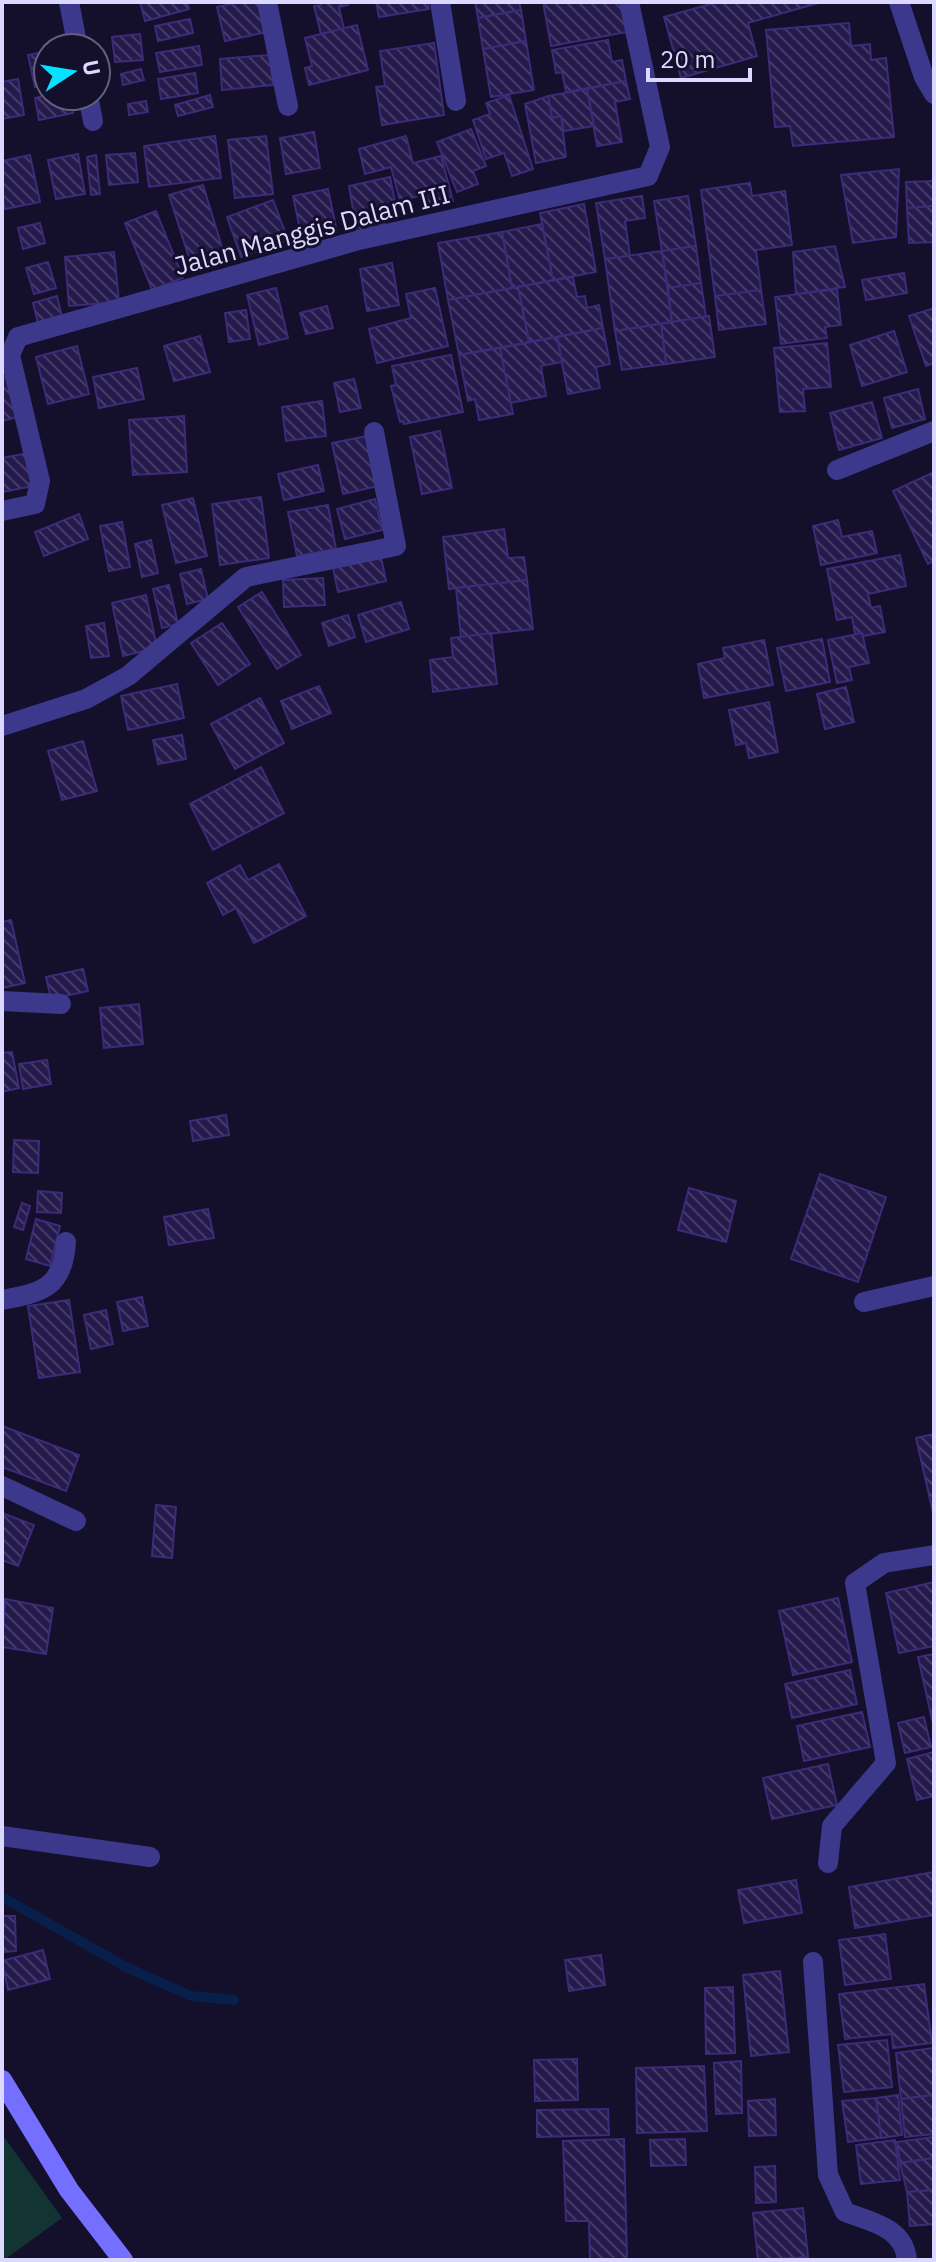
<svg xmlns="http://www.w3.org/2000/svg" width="936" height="2262" font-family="'IBM Plex Sans',sans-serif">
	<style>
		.green { fill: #123534 }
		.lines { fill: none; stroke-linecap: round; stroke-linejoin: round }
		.stream { stroke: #081f4b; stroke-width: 10 }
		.building { fill: url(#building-back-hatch); stroke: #3c2b79; stroke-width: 2 }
		.service { stroke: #3c388c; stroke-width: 20 }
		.minor { stroke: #3c388c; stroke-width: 20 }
		.tertiary { stroke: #3c388c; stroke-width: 20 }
		.secondary { stroke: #756fff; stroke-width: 20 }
		.labels { text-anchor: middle; stroke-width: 6; stroke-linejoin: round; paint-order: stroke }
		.street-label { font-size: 26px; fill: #ddd8ff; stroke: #140f2a }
	</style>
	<defs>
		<pattern id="building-back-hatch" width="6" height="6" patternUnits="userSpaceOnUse" patternTransform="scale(2)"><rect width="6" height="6" fill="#251a4c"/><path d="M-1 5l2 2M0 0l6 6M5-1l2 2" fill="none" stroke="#443b67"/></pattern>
	</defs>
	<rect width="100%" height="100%" fill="#140f2a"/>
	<!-- green -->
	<path class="green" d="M 2,2134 L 62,2218 L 4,2260 L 2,2260 Z"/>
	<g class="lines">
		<!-- stream -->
		<path class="stream" d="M 2,1897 L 126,1967 L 191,1996 L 234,2000"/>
	</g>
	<!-- building -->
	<g class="building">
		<path d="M 140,2 L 187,2 L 189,9 L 145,21 Z"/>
		<path d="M 240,2 L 261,2 L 267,32 L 225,41 L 217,7 Z"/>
		<path d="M 320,2 L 347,2 L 348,5 L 339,7 L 344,29 L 321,34 L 314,6 L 321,5 Z"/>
		<path d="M 376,2 L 428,2 L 429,9 L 379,17 Z"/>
		<path d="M 475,2 L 519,2 L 521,10 L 478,18 Z"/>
		<path d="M 543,2 L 622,2 L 627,32 L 551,46 Z"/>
		<path d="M 718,2 L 822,2 L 748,23 L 757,56 L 681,78 L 664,17 Z"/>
		<path d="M 521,10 L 526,41 L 483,49 L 478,18 Z"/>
		<path d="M 190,19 L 193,33 L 158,41 L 155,26 Z"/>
		<path d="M 849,23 L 851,46 L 870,44 L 871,60 L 886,58 L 894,137 L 793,146 L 790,126 L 775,127 L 766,30 Z"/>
		<path d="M 357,25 L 368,70 L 309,85 L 305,68 L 312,66 L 305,38 Z"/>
		<path d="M 140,34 L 143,60 L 115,62 L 112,37 Z"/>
		<path d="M 608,40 L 612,62 L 622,60 L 626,81 L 566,92 L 562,72 L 556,73 L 552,50 Z"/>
		<path d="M 526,41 L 534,90 L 491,97 L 483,49 Z"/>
		<path d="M 434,43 L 444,115 L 382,125 L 376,87 L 385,86 L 380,51 Z"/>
		<path d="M 199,46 L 202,65 L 160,72 L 156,53 Z"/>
		<path d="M 48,51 L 48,85 L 35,87 L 28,55 Z"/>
		<path d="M 270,55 L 273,85 L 222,90 L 220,59 Z"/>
		<path d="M 141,69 L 144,80 L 123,85 L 121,74 Z"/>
		<path d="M 195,73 L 198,93 L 161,99 L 158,79 Z"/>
		<path d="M 18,79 L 24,115 L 2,119 L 2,82 Z"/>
		<path d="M 626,81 L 630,99 L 615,102 L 622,142 L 597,146 L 587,89 Z"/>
		<path d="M 587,89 L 594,126 L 564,131 L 561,116 L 552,118 L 548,96 Z"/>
		<path d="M 48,95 L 69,96 L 73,113 L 39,120 L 35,98 Z"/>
		<path d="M 210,95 L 213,107 L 178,116 L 175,105 Z"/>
		<path d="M 509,95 L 533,169 L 512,176 L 504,153 L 486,159 L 473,120 L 490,114 L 486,103 Z"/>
		<path d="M 548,96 L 552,118 L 561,116 L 566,157 L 536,163 L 525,104 Z"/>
		<path d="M 146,101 L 148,112 L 129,115 L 128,104 Z"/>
		<path d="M 471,129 L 486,166 L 473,171 L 478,184 L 457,192 L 437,142 Z"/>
		<path d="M 314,132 L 320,168 L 286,174 L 280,138 Z"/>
		<path d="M 215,136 L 221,178 L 149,187 L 144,146 Z"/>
		<path d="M 266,136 L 273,194 L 235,198 L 228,140 Z"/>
		<path d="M 406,136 L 413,163 L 441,156 L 453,201 L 426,208 L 422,195 L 400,201 L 391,167 L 365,174 L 359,149 Z"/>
		<path d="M 135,153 L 138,182 L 109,185 L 106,155 Z"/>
		<path d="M 78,154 L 85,194 L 56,199 L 48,160 Z"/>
		<path d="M 30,155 L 40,202 L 5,209 L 2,194 L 2,161 Z"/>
		<path d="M 96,155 L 100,194 L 91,195 L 87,157 Z"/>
		<path d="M 899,169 L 896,237 L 853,243 L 841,175 Z"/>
		<path d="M 390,177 L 398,217 L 384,220 L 386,231 L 358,237 L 349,186 Z"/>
		<path d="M 934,181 L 934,206 L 907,208 L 906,182 Z"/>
		<path d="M 750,183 L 752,196 L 785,191 L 792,245 L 756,250 L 761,290 L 715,296 L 701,190 Z"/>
		<path d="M 203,185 L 225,257 L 192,267 L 169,195 Z"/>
		<path d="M 328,189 L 337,232 L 302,239 L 293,196 Z"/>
		<path d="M 642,196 L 645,218 L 625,221 L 630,256 L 605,259 L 596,203 Z"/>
		<path d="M 688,196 L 696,246 L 662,251 L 654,201 Z"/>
		<path d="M 273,200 L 288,240 L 241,257 L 227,217 Z"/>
		<path d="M 584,204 L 596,272 L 553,280 L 540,213 Z"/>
		<path d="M 934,206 L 934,242 L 909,243 L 907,208 Z"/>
		<path d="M 156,211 L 183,278 L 152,290 L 125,223 Z"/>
		<path d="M 40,223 L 45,243 L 23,249 L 18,228 Z"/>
		<path d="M 542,224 L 553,280 L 512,288 L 502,232 Z"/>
		<path d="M 502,232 L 512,288 L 448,300 L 438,243 Z"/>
		<path d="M 696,246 L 701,283 L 668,288 L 662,251 Z"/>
		<path d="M 835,246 L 845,287 L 796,294 L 793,252 Z"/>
		<path d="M 662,251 L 672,322 L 615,331 L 605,259 Z"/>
		<path d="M 114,252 L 119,302 L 69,306 L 65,257 Z"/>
		<path d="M 48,262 L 56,288 L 34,294 L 26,268 Z"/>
		<path d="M 392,263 L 399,305 L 367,311 L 360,269 Z"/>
		<path d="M 904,273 L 907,293 L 866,300 L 862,280 Z"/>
		<path d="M 573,277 L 577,297 L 585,296 L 587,308 L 599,305 L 603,328 L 529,342 L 518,287 Z"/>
		<path d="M 701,283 L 706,317 L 672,322 L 668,288 Z"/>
		<path d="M 518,287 L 529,342 L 459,355 L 448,300 Z"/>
		<path d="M 276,288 L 288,338 L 259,345 L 247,295 Z"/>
		<path d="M 435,288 L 448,346 L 377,363 L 369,329 L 411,318 L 406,294 Z"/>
		<path d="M 837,289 L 841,325 L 825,327 L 827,338 L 781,344 L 775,297 Z"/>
		<path d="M 761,290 L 766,324 L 719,330 L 715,296 Z"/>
		<path d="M 57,296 L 63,321 L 39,327 L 33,303 Z"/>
		<path d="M 327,306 L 333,328 L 306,334 L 300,313 Z"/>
		<path d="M 934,308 L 934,363 L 926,366 L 909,316 Z"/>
		<path d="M 246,310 L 250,339 L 229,342 L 225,313 Z"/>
		<path d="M 709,316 L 715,357 L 666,364 L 661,324 Z"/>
		<path d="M 661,324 L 666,364 L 622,370 L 615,331 Z"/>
		<path d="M 603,328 L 610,364 L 596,367 L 600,388 L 568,394 L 557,337 Z"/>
		<path d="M 894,331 L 907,372 L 862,386 L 850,345 Z"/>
		<path d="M 200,336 L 210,372 L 174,381 L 164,346 Z"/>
		<path d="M 557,337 L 562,362 L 541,366 L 546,396 L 510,403 L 500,348 Z"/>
		<path d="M 827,343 L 831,387 L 803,389 L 805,411 L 780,412 L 774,348 Z"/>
		<path d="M 77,346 L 89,394 L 48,404 L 36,357 Z"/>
		<path d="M 500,348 L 513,414 L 479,420 L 475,399 L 468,401 L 459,355 Z"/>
		<path d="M 451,355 L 463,412 L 404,424 L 403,421 L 400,422 L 391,386 L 396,385 L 392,366 Z"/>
		<path d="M 137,368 L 144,399 L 99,408 L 93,377 Z"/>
		<path d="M 9,377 L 18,417 L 2,421 L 2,378 Z"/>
		<path d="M 354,379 L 361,408 L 340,412 L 334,383 Z"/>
		<path d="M 918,389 L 925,419 L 892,428 L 884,398 Z"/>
		<path d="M 322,401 L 326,436 L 286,441 L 282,407 Z"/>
		<path d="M 872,402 L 882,438 L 839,450 L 830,413 Z"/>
		<path d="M 184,416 L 187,472 L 133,475 L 129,420 Z"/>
		<path d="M 440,431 L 452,488 L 422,494 L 410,437 Z"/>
		<path d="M 367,436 L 378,486 L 343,494 L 332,443 Z"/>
		<path d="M 28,453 L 34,486 L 2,492 L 2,458 Z"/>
		<path d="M 318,465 L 324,491 L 284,500 L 278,474 Z"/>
		<path d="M 934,472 L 934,561 L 928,564 L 893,491 Z"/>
		<path d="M 261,497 L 269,558 L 220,565 L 212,504 Z"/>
		<path d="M 193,498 L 207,556 L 176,563 L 162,505 Z"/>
		<path d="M 375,499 L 382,530 L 345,539 L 337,509 Z"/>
		<path d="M 328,505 L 336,549 L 297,556 L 288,512 Z"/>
		<path d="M 79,514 L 88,539 L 44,556 L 35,532 Z"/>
		<path d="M 838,520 L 842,537 L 872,531 L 877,553 L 821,565 L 813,526 Z"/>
		<path d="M 122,522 L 130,567 L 109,571 L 100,526 Z"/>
		<path d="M 504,529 L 508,558 L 524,557 L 527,580 L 449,589 L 443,537 Z"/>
		<path d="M 151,540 L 158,573 L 142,577 L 135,544 Z"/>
		<path d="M 900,555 L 906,586 L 868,594 L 871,608 L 880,606 L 885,632 L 863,636 L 862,633 L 855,634 L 852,617 L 837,620 L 827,569 Z"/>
		<path d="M 381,557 L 386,581 L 338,592 L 333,568 Z"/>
		<path d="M 201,569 L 208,599 L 187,604 L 180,574 Z"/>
		<path d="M 323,578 L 325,605 L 284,607 L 283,580 Z"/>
		<path d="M 527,580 L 533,629 L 461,637 L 456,588 Z"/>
		<path d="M 169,585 L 178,624 L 162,628 L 153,589 Z"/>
		<path d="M 262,592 L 301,655 L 277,669 L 238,607 Z"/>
		<path d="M 146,595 L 157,648 L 123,656 L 112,603 Z"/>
		<path d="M 401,602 L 409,629 L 366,642 L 358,615 Z"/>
		<path d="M 348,615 L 355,637 L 329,646 L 322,623 Z"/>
		<path d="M 104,623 L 109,656 L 91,658 L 86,626 Z"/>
		<path d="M 222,623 L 250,664 L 218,685 L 191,643 Z"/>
		<path d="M 491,633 L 497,684 L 433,692 L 430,660 L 453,657 L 451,638 Z"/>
		<path d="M 862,633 L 869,663 L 849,667 L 852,680 L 837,683 L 828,640 Z"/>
		<path d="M 822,639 L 830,682 L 786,691 L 777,648 Z"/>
		<path d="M 764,640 L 773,685 L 704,698 L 698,664 L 725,658 L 723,648 Z"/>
		<path d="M 177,684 L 184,718 L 128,730 L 121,696 Z"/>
		<path d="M 319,686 L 331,713 L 292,729 L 281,701 Z"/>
		<path d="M 846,687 L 854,722 L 825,729 L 817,694 Z"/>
		<path d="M 260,698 L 284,743 L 235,769 L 211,724 Z"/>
		<path d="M 769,702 L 778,752 L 749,758 L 746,743 L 736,745 L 729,710 Z"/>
		<path d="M 182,735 L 186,759 L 158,764 L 153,740 Z"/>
		<path d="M 83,741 L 97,791 L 62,800 L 48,751 Z"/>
		<path d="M 261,767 L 284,813 L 213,850 L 190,804 Z"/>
		<path d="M 279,864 L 306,916 L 254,943 L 236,908 L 223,915 L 207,883 L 240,865 L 248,880 Z"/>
		<path d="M 11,920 L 25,983 L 2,988 L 2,922 Z"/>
		<path d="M 83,969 L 88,991 L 51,999 L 46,977 Z"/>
		<path d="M 139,1004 L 143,1044 L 104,1048 L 100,1008 Z"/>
		<path d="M 12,1052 L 19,1088 L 2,1092 L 2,1053 Z"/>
		<path d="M 47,1060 L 51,1084 L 23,1089 L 19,1064 Z"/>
		<path d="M 226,1115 L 229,1135 L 193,1141 L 190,1121 Z"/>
		<path d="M 14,1140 L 39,1141 L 38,1173 L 13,1172 Z"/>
		<path d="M 820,1174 L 886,1197 L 858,1282 L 791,1259 Z"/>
		<path d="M 689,1188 L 736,1201 L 726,1242 L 678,1230 Z"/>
		<path d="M 38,1191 L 62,1193 L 61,1213 L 37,1212 Z"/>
		<path d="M 22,1203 L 30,1206 L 23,1230 L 14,1227 Z"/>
		<path d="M 208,1209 L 214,1238 L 169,1245 L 164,1217 Z"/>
		<path d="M 36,1219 L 60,1226 L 50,1266 L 26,1259 Z"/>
		<path d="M 142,1297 L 148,1326 L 123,1331 L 117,1302 Z"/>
		<path d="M 69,1300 L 80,1372 L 39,1378 L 28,1306 Z"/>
		<path d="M 106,1310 L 113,1344 L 91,1349 L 84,1315 Z"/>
		<path d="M 2,1426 L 79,1455 L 66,1491 L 2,1467 Z"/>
		<path d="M 934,1434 L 934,1517 L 916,1438 Z"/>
		<path d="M 156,1505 L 176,1507 L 172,1558 L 152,1556 Z"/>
		<path d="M 2,1513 L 34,1525 L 18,1566 L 2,1560 Z"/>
		<path d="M 934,1582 L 934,1646 L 899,1653 L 886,1593 Z"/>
		<path d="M 838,1598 L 852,1662 L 793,1675 L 779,1611 Z"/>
		<path d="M 5,1599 L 53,1608 L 46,1654 L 2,1647 Z"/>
		<path d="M 934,1654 L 934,1723 L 933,1724 L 918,1657 Z"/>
		<path d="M 850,1670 L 857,1704 L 792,1718 L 785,1684 Z"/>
		<path d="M 862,1712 L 870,1747 L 804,1761 L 797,1726 Z"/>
		<path d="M 924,1717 L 931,1747 L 905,1753 L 898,1723 Z"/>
		<path d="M 934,1752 L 934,1796 L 917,1800 L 907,1759 Z"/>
		<path d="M 828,1764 L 837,1805 L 772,1819 L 763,1778 Z"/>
		<path d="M 934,1872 L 934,1915 L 855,1928 L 849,1887 Z"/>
		<path d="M 796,1880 L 802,1913 L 744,1923 L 738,1890 Z"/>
		<path d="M 2,1916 L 15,1916 L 16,1951 L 2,1952 Z"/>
		<path d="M 885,1934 L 891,1979 L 845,1985 L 839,1940 Z"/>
		<path d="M 43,1950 L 50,1979 L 8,1990 L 2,1961 Z"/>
		<path d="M 601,1955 L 605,1985 L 569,1991 L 565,1960 Z"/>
		<path d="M 780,1971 L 789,2052 L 751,2056 L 743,1975 Z"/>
		<path d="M 924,1984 L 932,2043 L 893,2048 L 892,2034 L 845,2039 L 839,1994 Z"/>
		<path d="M 733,1987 L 735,2053 L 706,2054 L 705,1988 Z"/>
		<path d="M 887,2040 L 892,2087 L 844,2092 L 838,2045 Z"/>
		<path d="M 934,2048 L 934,2095 L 901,2099 L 896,2053 Z"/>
		<path d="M 577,2059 L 578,2100 L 535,2101 L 534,2060 Z"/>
		<path d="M 741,2061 L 742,2113 L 716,2114 L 714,2063 Z"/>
		<path d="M 704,2066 L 707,2131 L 637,2133 L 636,2068 Z"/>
		<path d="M 898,2095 L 902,2135 L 881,2138 L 876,2098 Z"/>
		<path d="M 934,2095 L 934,2134 L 905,2137 L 901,2099 Z"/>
		<path d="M 876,2098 L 881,2138 L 848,2142 L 842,2101 Z"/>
		<path d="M 775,2099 L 776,2135 L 749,2136 L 748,2101 Z"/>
		<path d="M 608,2109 L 609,2135 L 537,2137 L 537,2110 Z"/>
		<path d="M 934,2137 L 934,2158 L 900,2163 L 897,2142 Z"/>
		<path d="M 624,2139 L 627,2259 L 590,2260 L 589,2221 L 566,2221 L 563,2141 Z"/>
		<path d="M 685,2139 L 686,2165 L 651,2166 L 650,2140 Z"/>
		<path d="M 895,2140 L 900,2180 L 861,2184 L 856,2145 Z"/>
		<path d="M 934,2158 L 934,2190 L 907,2192 L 900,2163 Z"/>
		<path d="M 775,2166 L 776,2202 L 756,2203 L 755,2167 Z"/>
		<path d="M 934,2190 L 934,2224 L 910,2226 L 907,2192 Z"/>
		<path d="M 803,2208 L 808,2257 L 758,2260 L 753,2213 Z"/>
	</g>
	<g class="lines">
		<!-- service -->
		<g class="service">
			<path d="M 2,1300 C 43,1292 63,1288 66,1242"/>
			<path d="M 2,1836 L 150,1857"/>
		</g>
		<!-- minor -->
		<g class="minor">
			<path d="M 69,2 L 78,48"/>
			<path d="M 267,2 L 288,106"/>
			<path d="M 440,2 L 456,101"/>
			<path d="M 88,96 L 93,121"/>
			<path d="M 837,470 L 934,431"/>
			<path d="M 2,511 L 35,504 L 40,481 L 10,355 L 18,337 L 359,240 L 648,176 L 660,147 L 629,2"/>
			<path d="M 2,726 L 86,699 L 128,676 L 246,577 L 396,546 L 374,432"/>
			<path d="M 2,1001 L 61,1004"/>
			<path d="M 864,1302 L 934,1286"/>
			<path d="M 2,1486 L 76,1521"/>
			<path d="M 828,1863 L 832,1826 L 886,1763 L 855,1583 L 884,1563 L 934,1555"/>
			<path d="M 813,1962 L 828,2175 L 845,2212 C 871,2222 904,2227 907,2260"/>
		</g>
		<!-- tertiary -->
		<path class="tertiary" d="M 899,2 L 924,77 L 934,94"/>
		<!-- secondary -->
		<path class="secondary" d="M 2,2080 L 69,2190 L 123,2260"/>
	</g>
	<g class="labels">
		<!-- street labels -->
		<g class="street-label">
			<text transform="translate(312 230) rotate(-15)" y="9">Jalan Manggis Dalam III</text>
		</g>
	</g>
	<!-- border -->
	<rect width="936" height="2262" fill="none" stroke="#ddd8ff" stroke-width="8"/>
	<!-- north arrow -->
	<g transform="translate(72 72) rotate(78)"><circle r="38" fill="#140f2a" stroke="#645f7f" stroke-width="2"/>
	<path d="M0-6L14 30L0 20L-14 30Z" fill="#04e2ff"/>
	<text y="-12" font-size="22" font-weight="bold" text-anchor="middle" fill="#ddd8ff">U</text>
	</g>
	<!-- scale -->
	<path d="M648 68v12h102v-12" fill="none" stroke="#ddd8ff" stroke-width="4"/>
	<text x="660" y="68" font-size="24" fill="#ddd8ff" stroke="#140f2a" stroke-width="6" paint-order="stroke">20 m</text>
</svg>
